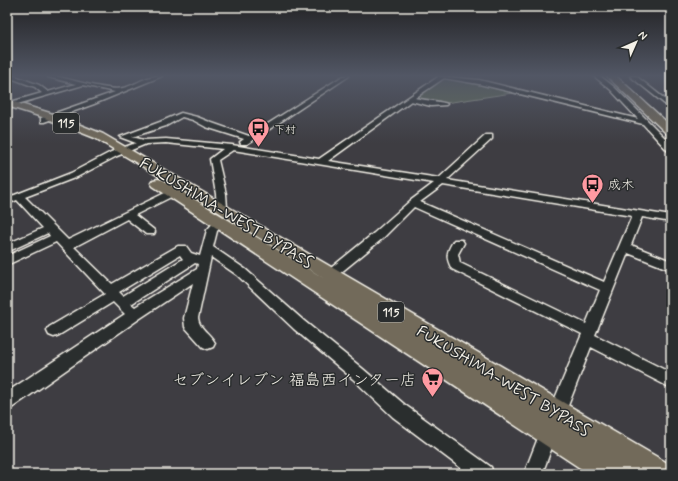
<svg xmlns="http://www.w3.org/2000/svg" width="678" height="481" font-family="Mynerve,'Klee One',sans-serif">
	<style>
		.green { fill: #626e56; stroke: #abb09f }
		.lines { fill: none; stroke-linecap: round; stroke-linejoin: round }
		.minor-casing { stroke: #f4f1e8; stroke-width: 3 }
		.highway-casing { stroke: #f4f1e8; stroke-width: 3 }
		.minor { fill: #2a2d2e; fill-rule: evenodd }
		.highway { fill: #726b5a; fill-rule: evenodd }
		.labels { text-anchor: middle; stroke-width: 3; stroke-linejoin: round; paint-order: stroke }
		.far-poi-label { font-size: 11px; fill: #f4f1e8; stroke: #2a2d2e; text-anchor: start }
		.shield { fill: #2a2d2e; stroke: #b7b6b0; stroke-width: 1 }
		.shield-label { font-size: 12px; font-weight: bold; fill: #f4f1e8 }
		.poi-label { font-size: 13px; fill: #f4f1e8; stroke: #2a2d2e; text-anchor: start }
		.near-street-label { font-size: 16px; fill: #f4f1e8; stroke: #2a2d2e }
		.near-poi-label { font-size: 16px; fill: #f4f1e8; stroke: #2a2d2e; text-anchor: end }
	</style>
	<rect width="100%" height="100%" fill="#3e3d42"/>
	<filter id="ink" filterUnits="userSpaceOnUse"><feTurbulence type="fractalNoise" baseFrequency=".025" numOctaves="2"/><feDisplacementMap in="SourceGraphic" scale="8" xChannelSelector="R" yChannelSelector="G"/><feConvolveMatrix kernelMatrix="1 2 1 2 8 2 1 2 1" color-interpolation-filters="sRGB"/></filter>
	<g filter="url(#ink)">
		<!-- green -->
		<path class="green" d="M 443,77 L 519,92 L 445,103 L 412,98 Z"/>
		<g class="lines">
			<defs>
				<g id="minor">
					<path d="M 11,76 L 15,76 L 39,85 L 48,92 L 76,84 L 48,77 L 47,76 L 55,76 C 70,79 110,92 123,88 C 136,85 149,74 162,76 L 94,104 L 44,122 L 41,122 L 41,118 L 115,92 L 83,85 L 7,107 L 7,103 L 42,93 L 35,87 L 11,78 Z"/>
					<path d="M 343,76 L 349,76 L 247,144 L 241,144 L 240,142 L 244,139 L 206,127 L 193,120 L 182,117 L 166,126 L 132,137 L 144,140 L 166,139 L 232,145 L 319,159 L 438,77 L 437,76 L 479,80 L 638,119 L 610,89 L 594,76 L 600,76 L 614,87 L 671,144 L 671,151 L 668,151 L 643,124 L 479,84 L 444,78 L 415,98 C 422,100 445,102 447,104 L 446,105 L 431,106 L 411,101 L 328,161 L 439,178 L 486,135 L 492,135 L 492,139 L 447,180 L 671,216 L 671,222 L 642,217 L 631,245 L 671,261 L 671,270 L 628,253 L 595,335 L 671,373 L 671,388 L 591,347 L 562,421 L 556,423 L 550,421 L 548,415 L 582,334 L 452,269 C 445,257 447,251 454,240 L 462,240 L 464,243 L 458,254 L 460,263 L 586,324 L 600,290 L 414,207 L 382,239 L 334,278 L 330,279 L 326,278 L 324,275 L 326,272 L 374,233 L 410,201 L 434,183 L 233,150 L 218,160 L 226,194 L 227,208 L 222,211 L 217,208 L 216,194 L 210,159 L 223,149 L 166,143 L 146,144 L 117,156 L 77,177 L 25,197 L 68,240 L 169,191 L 175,191 L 177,193 L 175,195 L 135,215 L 154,230 L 155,232 L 154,234 L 146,234 L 127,219 L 74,247 L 112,284 L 178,246 L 186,246 L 191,253 L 200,256 L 207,230 L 216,220 L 224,220 L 225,222 L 217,231 L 213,247 L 245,269 L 304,321 L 363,369 L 405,405 L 491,467 L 493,474 L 469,474 L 393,417 L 353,379 L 294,329 L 237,275 L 211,257 L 198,318 C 199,329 210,333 215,343 L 213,347 L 208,349 L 203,347 L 185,327 L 184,318 L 193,283 L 139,319 L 13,407 L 7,409 L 7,392 L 125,314 L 113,302 L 59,335 L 54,337 L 49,335 L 47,331 L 49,327 L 105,294 L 56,242 L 7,265 L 7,256 L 50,236 L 48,233 L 7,252 L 7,244 L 43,228 L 17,200 L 7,204 L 7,198 L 71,173 L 111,152 L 136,143 L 120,137 L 160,122 L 181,113 L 197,117 L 212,123 L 249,136 ZM 443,185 L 632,216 L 604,282 L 420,202 ZM 180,255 L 183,259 L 123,296 L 119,292 ZM 195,263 L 198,264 L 197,269 L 135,307 L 131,304 Z"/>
					<path d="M 630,76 L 636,76 L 671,104 L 671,109 Z"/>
					<path d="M 549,422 L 555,425 L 558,431 L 542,474 L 524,474 L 543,425 Z"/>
				</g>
				<g id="highway">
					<path d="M 607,76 L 616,76 L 671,126 L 671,135 L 667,134 Z"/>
					<path d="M 7,100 L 50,113 L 103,134 L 669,464 L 671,474 L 633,474 L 627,470 L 628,474 L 589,474 L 153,186 L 151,183 L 153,180 L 158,179 L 163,180 L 325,279 L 217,211 L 95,138 L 42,117 L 7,106 Z"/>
				</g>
			</defs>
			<!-- minor casing -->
			<use href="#minor" class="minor-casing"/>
			<!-- highway casing -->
			<use href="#highway" class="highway-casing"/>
			<!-- minor -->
			<use href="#minor" class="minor"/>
			<!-- highway -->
			<use href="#highway" class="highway"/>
		</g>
	</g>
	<!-- sky -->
	<linearGradient id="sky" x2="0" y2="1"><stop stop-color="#222224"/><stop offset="0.53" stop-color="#525765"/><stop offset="1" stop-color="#525765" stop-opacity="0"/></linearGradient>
	<rect width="678" height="143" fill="url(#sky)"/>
	<!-- icons -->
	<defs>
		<symbol id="bus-pin" viewBox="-11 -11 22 30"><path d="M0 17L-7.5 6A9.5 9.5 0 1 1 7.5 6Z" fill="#ff9aa2" stroke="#2a2d2e"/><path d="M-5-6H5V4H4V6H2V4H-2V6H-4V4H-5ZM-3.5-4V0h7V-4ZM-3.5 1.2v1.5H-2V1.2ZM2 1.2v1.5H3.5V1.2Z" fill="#111"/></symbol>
		<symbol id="supermarket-pin" viewBox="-11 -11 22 30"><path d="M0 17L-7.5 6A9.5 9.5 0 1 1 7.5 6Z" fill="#ff9aa2" stroke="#2a2d2e"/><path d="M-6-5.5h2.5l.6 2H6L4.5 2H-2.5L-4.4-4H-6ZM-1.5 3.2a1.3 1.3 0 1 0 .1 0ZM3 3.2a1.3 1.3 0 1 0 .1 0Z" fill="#111"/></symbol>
	</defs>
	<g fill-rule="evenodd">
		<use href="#bus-pin" x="246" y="116" width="25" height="34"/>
		<use href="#bus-pin" x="580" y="172" width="25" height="34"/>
		<use href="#supermarket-pin" x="420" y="366" width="25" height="34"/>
	</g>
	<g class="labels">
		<!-- far-poi labels -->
		<g class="far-poi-label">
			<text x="274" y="133">下村</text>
		</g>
		<!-- shield labels -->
		<g class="shield">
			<rect x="53" y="113" width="26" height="20" rx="3"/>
			<rect x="378" y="302" width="26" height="20" rx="3"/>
		</g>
		<g class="shield-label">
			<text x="66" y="127">115</text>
			<text x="391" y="316">115</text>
		</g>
		<!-- poi labels -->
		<g class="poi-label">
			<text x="608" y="189">成木</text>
		</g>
		<!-- near-street labels -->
		<g class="near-street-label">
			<text transform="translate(227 212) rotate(31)" y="6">FUKUSHIMA-WEST BYPASS</text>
			<text transform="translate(504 380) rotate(31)" y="6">FUKUSHIMA-WEST BYPASS</text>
		</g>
		<!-- near-poi labels -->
		<g class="near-poi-label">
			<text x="416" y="385">セブンイレブン 福島西インター店</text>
		</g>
	</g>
	<!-- margin -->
	<rect width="678" height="481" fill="none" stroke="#2a2d2e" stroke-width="24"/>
	<rect x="12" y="12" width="654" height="457" fill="none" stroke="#f4f1e8" stroke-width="1.5" filter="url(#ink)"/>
	<!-- north arrow -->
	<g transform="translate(636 42) rotate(45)" stroke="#2a2d2e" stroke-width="3" paint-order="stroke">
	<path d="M0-3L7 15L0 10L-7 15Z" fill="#f4f1e8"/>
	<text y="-6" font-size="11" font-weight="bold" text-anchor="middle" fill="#f4f1e8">N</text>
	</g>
</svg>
